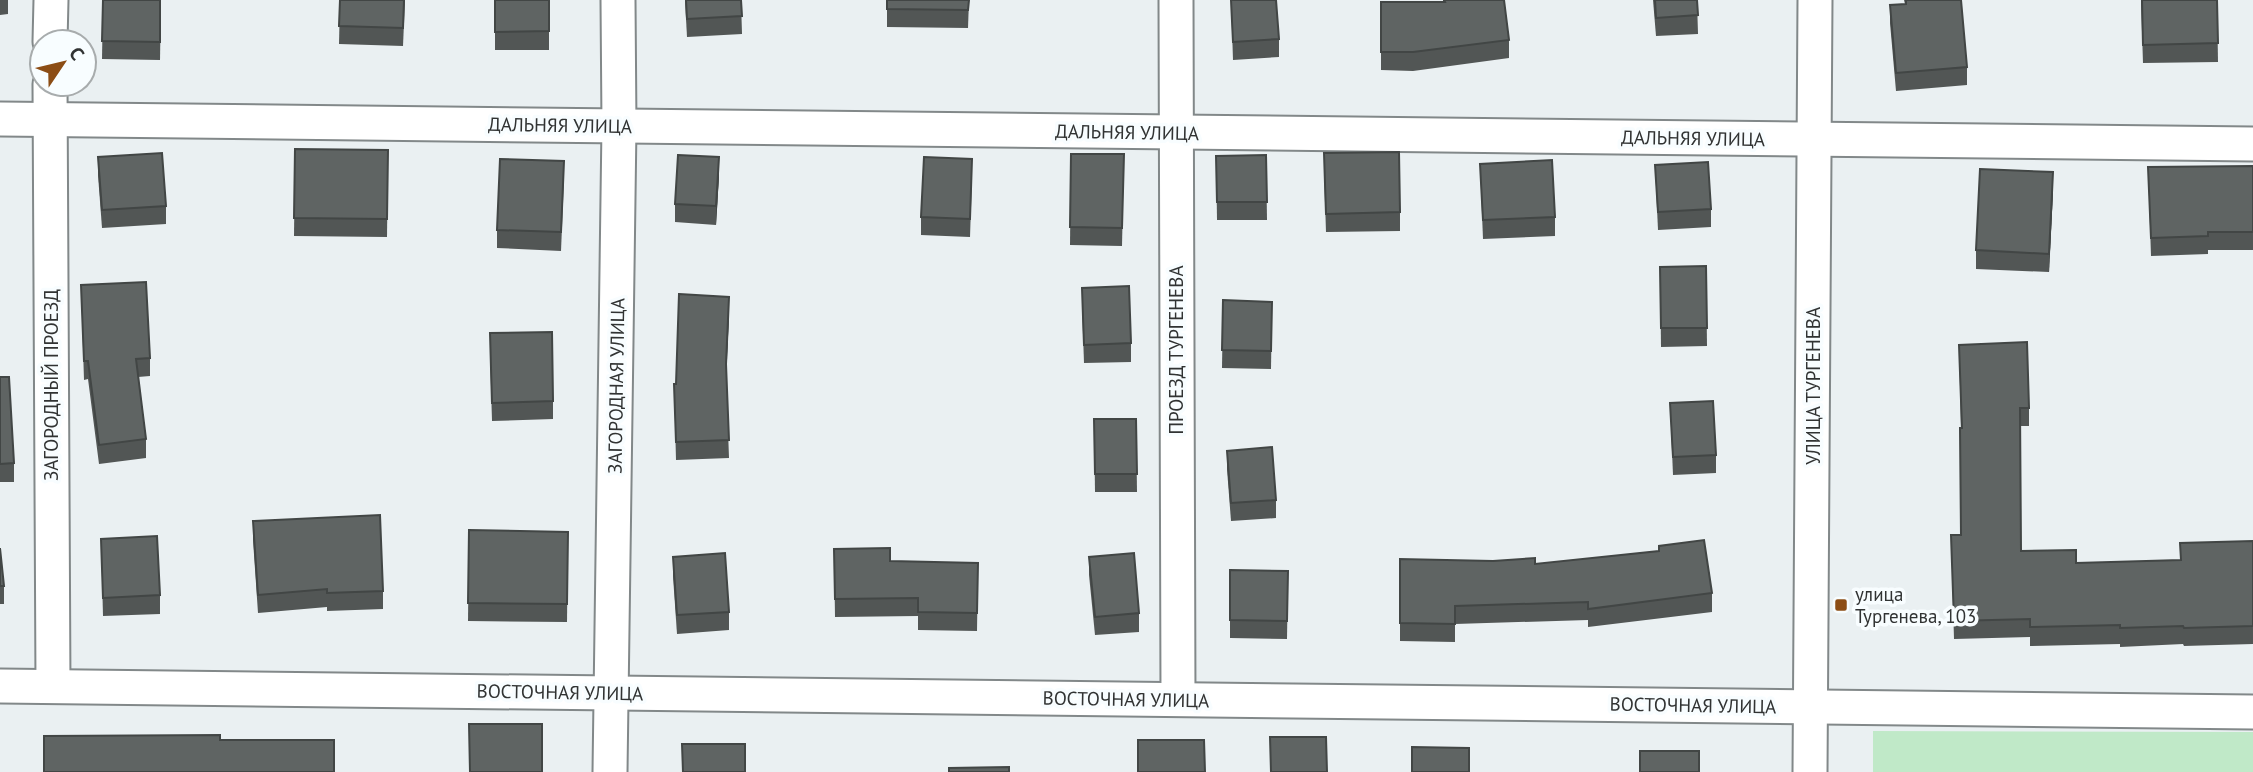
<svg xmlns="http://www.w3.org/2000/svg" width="2253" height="772" font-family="'PT Sans',sans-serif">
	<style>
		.grass { fill: #c0e9c8 }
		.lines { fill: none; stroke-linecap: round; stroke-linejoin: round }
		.minor-casing { stroke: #828889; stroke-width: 37 }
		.minor { stroke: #fff; stroke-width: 33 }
		.wall { fill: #525655 }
		.shaded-wall { fill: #424645 }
		.building { fill: #5f6463; stroke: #424645; stroke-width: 2 }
		.poi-dot { fill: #8c4d15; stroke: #f8fdff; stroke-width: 2.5 }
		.labels { text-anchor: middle; stroke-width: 7; stroke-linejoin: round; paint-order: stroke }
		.street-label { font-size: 19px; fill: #313333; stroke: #f8fdff }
		.poi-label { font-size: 19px; fill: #313333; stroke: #f8fdff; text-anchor: start }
	</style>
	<rect width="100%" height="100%" fill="#eaf0f2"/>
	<!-- grass -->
	<path class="grass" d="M 1873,731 L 2253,732 L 2253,772 L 1873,772 Z"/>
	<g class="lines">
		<defs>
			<g id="minor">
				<path d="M 1176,0 L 1178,699"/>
				<path d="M 50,42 L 51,0"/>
				<path d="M 50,84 L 53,686"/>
				<path d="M 0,119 L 2253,144"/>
				<path d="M 0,686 L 2253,712"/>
				<path d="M 610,772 L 619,126 L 618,0"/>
				<path d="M 1810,772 L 1815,0"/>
			</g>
		</defs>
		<!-- minor casing -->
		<use href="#minor" class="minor-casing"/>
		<!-- minor -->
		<use href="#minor" class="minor"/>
	</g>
	<!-- wall -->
	<g class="wall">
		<path d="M 0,0 L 8,0 L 8,14 L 0,15 Z"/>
		<path d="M 103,0 L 161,0 L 160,60 L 102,59 Z"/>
		<path d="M 340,0 L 405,0 L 403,46 L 339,44 Z"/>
		<rect x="495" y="0" width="54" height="50"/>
		<path d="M 685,0 L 741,0 L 742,34 L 687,37 Z"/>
		<path d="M 887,0 L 969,0 L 968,28 L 887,27 Z"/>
		<path d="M 1231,0 L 1279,39 L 1279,57 L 1233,60 Z"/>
		<path d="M 1443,0 L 1504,0 L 1509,40 L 1509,58 L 1413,71 L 1381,70 L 1381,2 L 1443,2 Z"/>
		<path d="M 1653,0 L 1697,0 L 1698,34 L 1656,36 Z"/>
		<path d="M 1904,0 L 1961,0 L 1967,67 L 1967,85 L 1896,91 L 1890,23 L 1890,5 L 1905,4 Z"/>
		<path d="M 2141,0 L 2217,0 L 2218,62 L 2143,63 Z"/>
		<path d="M 295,149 L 388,150 L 387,237 L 294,236 Z"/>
		<path d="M 1071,154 L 1124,154 L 1122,246 L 1070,245 Z"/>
		<path d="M 1266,155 L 1267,220 L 1217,220 L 1216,156 Z"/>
		<path d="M 98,157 L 166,206 L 166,224 L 102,228 L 98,175 Z"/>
		<path d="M 1480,164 L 1555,217 L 1555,236 L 1483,239 Z"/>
		<path d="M 1655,165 L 1711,209 L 1711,227 L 1658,230 Z"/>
		<path d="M 2253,166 L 2253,250 L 2208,250 L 2208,254 L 2151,256 L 2148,167 Z"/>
		<path d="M 1324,172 L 1400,212 L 1400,231 L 1326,232 Z"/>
		<path d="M 719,176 L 716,225 L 675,222 L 675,204 Z"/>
		<path d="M 972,177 L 970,237 L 921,235 L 921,217 Z"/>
		<path d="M 564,179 L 561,251 L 497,248 L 497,230 Z"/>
		<path d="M 2053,191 L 2049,272 L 1976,269 L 1976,250 Z"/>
		<path d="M 1706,266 L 1707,346 L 1661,347 L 1660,267 Z"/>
		<path d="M 81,285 L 150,358 L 150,376 L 138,377 L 146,439 L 146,458 L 99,464 L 88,379 L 84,380 Z"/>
		<path d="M 1223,300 L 1272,302 L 1271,369 L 1222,368 Z"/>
		<path d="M 1082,306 L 1131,343 L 1131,362 L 1084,363 Z"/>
		<path d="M 729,315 L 726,374 L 729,458 L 676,460 L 674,384 L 676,384 Z"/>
		<path d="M 1959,345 L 2029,408 L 2029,426 L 2020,426 L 2021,551 L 2076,563 L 2180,560 L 2180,543 L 2253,541 L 2253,644 L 2184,646 L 2183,644 L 2120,647 L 2120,644 L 2030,646 L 2030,637 L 1954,639 L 1951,535 L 1961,535 L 1961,428 Z"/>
		<path d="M 490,352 L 553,401 L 553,419 L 492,421 Z"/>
		<path d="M 0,377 L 14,463 L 14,482 L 0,482 Z"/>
		<path d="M 1670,403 L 1716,455 L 1716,473 L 1673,475 Z"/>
		<path d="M 1094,419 L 1136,419 L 1137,492 L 1095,492 Z"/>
		<path d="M 1227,451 L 1276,500 L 1276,518 L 1231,521 L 1227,469 Z"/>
		<path d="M 253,521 L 383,591 L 383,609 L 327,611 L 327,607 L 258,613 L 253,540 Z"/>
		<path d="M 469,530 L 568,532 L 567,622 L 468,621 Z"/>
		<path d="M 101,539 L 160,595 L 160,614 L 103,616 Z"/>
		<path d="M 1659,546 L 1712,593 L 1712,612 L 1588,627 L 1588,620 L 1455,624 L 1455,642 L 1400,641 L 1400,559 L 1535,564 L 1659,551 Z"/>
		<path d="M 0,548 L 4,586 L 4,604 L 0,604 Z"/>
		<path d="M 834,549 L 890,561 L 978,563 L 977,631 L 918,630 L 918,616 L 835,617 Z"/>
		<path d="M 673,557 L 729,612 L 729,630 L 677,634 L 673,576 Z"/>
		<path d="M 1089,557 L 1139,613 L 1139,632 L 1095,635 L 1089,575 Z"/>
		<path d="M 1230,570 L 1288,571 L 1287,639 L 1230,638 Z"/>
	</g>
	<!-- shaded-wall -->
	<g class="shaded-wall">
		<path d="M 719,157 L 719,176 L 716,225 L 716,206 Z"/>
		<path d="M 2053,172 L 2053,191 L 2049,272 L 2049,254 Z"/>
		<path d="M 729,297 L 729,315 L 726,383 L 726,364 Z"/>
	</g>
	<!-- building -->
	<g class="building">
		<path d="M 103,0 L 160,0 L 160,42 L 102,41 Z"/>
		<path d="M 340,0 L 404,0 L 403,28 L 339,26 Z"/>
		<path d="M 495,0 L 549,0 L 549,31 L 495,32 Z"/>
		<path d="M 686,0 L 741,0 L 742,16 L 687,19 Z"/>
		<path d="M 887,0 L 969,0 L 968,10 L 887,9 Z"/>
		<path d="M 1231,0 L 1276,0 L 1279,39 L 1233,42 Z"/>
		<path d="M 1444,0 L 1504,0 L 1509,40 L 1413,52 L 1381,52 L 1381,2 L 1445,2 Z"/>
		<path d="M 1655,0 L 1697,0 L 1698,15 L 1656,18 Z"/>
		<path d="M 1906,0 L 1961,0 L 1967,67 L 1896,73 L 1890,5 L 1906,4 Z"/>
		<path d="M 2142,0 L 2217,0 L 2218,43 L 2143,45 Z"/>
		<path d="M 295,149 L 388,150 L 387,219 L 294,218 Z"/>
		<path d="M 1399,152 L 1400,212 L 1326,214 L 1324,153 Z"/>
		<path d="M 162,153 L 166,206 L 102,210 L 98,157 Z"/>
		<path d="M 1071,154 L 1124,154 L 1122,228 L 1070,227 Z"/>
		<path d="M 678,155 L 719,157 L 716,206 L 675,204 Z"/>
		<path d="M 1266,155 L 1267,202 L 1217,202 L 1216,156 Z"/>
		<path d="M 924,157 L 972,159 L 970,219 L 921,217 Z"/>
		<path d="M 500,159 L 564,161 L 561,232 L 497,230 Z"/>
		<path d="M 1552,160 L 1555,217 L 1483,220 L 1480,164 Z"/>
		<path d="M 1708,162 L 1711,209 L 1658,212 L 1655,165 Z"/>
		<path d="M 2253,166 L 2253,232 L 2208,232 L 2208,236 L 2151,238 L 2148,167 Z"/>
		<path d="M 1980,169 L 2053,172 L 2049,254 L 1976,250 Z"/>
		<path d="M 1706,266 L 1707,328 L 1661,328 L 1660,267 Z"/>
		<path d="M 146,282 L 150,358 L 136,359 L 146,439 L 99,445 L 88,361 L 84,361 L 81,285 Z"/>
		<path d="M 1129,286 L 1131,343 L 1084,345 L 1082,288 Z"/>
		<path d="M 679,294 L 729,297 L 726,364 L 729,440 L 676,442 L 674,384 L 676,384 Z"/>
		<path d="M 1223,300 L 1272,302 L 1271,351 L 1222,350 Z"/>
		<path d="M 552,332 L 553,401 L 492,403 L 490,333 Z"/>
		<path d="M 2027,342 L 2029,408 L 2020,408 L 2021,551 L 2076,550 L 2076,563 L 2181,560 L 2180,543 L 2253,541 L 2253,626 L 2184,628 L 2183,626 L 2120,628 L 2120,625 L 2030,627 L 2030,619 L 1954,621 L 1951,535 L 1961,535 L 1960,428 L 1962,428 L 1959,345 Z"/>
		<path d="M 0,377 L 9,377 L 14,463 L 0,464 Z"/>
		<path d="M 1713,401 L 1716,455 L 1673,457 L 1670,403 Z"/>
		<path d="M 1094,419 L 1136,419 L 1137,474 L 1095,474 Z"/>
		<path d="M 1272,447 L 1276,500 L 1231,503 L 1227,451 Z"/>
		<path d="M 380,515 L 383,591 L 327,593 L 327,589 L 258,595 L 253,521 Z"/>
		<path d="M 469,530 L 568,532 L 567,604 L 468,603 Z"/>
		<path d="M 157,536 L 160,595 L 103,598 L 101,539 Z"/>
		<path d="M 1704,540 L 1712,593 L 1588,609 L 1588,602 L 1455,606 L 1455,624 L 1400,623 L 1400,559 L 1493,561 L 1535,558 L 1535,564 L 1659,551 L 1659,546 Z"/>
		<path d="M 0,548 L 4,586 L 0,586 Z"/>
		<path d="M 890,548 L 890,561 L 978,563 L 977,613 L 918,612 L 918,598 L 835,599 L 834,549 Z"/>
		<path d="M 725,553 L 729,612 L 677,615 L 673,557 Z"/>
		<path d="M 1134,553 L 1139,613 L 1095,617 L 1089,557 Z"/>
		<path d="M 1230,570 L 1288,571 L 1287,621 L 1230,620 Z"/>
		<path d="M 469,724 L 542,724 L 542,772 L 470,772 Z"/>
		<path d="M 220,735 L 220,740 L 334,740 L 334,772 L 44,772 L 44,736 Z"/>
		<path d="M 1270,737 L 1326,737 L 1327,772 L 1271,772 Z"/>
		<path d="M 1138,740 L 1204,740 L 1205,772 L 1138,772 Z"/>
		<path d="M 682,744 L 745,744 L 745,772 L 683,772 Z"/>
		<path d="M 1412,747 L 1469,748 L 1469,772 L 1412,772 Z"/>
		<rect x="1640" y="751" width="59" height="21"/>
		<path d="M 1009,767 L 1009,772 L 949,772 L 949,768 Z"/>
	</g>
	<!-- markers -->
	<rect class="poi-dot" x="1834" y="598" width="14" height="14" rx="3.5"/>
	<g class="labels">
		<!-- street labels -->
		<g class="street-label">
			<text transform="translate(560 125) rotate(1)" y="7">ДАЛЬНЯЯ УЛИЦА</text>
			<text transform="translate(1127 132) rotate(1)" y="7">ДАЛЬНЯЯ УЛИЦА</text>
			<text transform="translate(1693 138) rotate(1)" y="7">ДАЛЬНЯЯ УЛИЦА</text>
			<text transform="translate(1176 350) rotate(-90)" y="7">ПРОЕЗД ТУРГЕНЕВА</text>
			<text transform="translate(51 385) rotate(-90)" y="7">ЗАГОРОДНЫЙ ПРОЕЗД</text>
			<text transform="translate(616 386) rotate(-89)" y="7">ЗАГОРОДНАЯ УЛИЦА</text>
			<text transform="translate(1813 386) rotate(-90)" y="7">УЛИЦА ТУРГЕНЕВА</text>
			<text transform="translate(560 692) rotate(1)" y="7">ВОСТОЧНАЯ УЛИЦА</text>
			<text transform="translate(1126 699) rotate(1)" y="7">ВОСТОЧНАЯ УЛИЦА</text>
			<text transform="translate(1693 705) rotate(1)" y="7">ВОСТОЧНАЯ УЛИЦА</text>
		</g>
		<!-- poi labels -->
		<g class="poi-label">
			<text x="1855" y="601">улица<tspan x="1855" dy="22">Тургенева, 103</tspan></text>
		</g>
	</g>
	<!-- north arrow -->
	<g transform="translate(63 63) rotate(55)"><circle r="33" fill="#f8fdff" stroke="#a8acad" stroke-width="2"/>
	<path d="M0-5L12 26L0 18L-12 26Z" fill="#8c4d15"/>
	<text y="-10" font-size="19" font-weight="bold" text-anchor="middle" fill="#313333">С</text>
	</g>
</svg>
